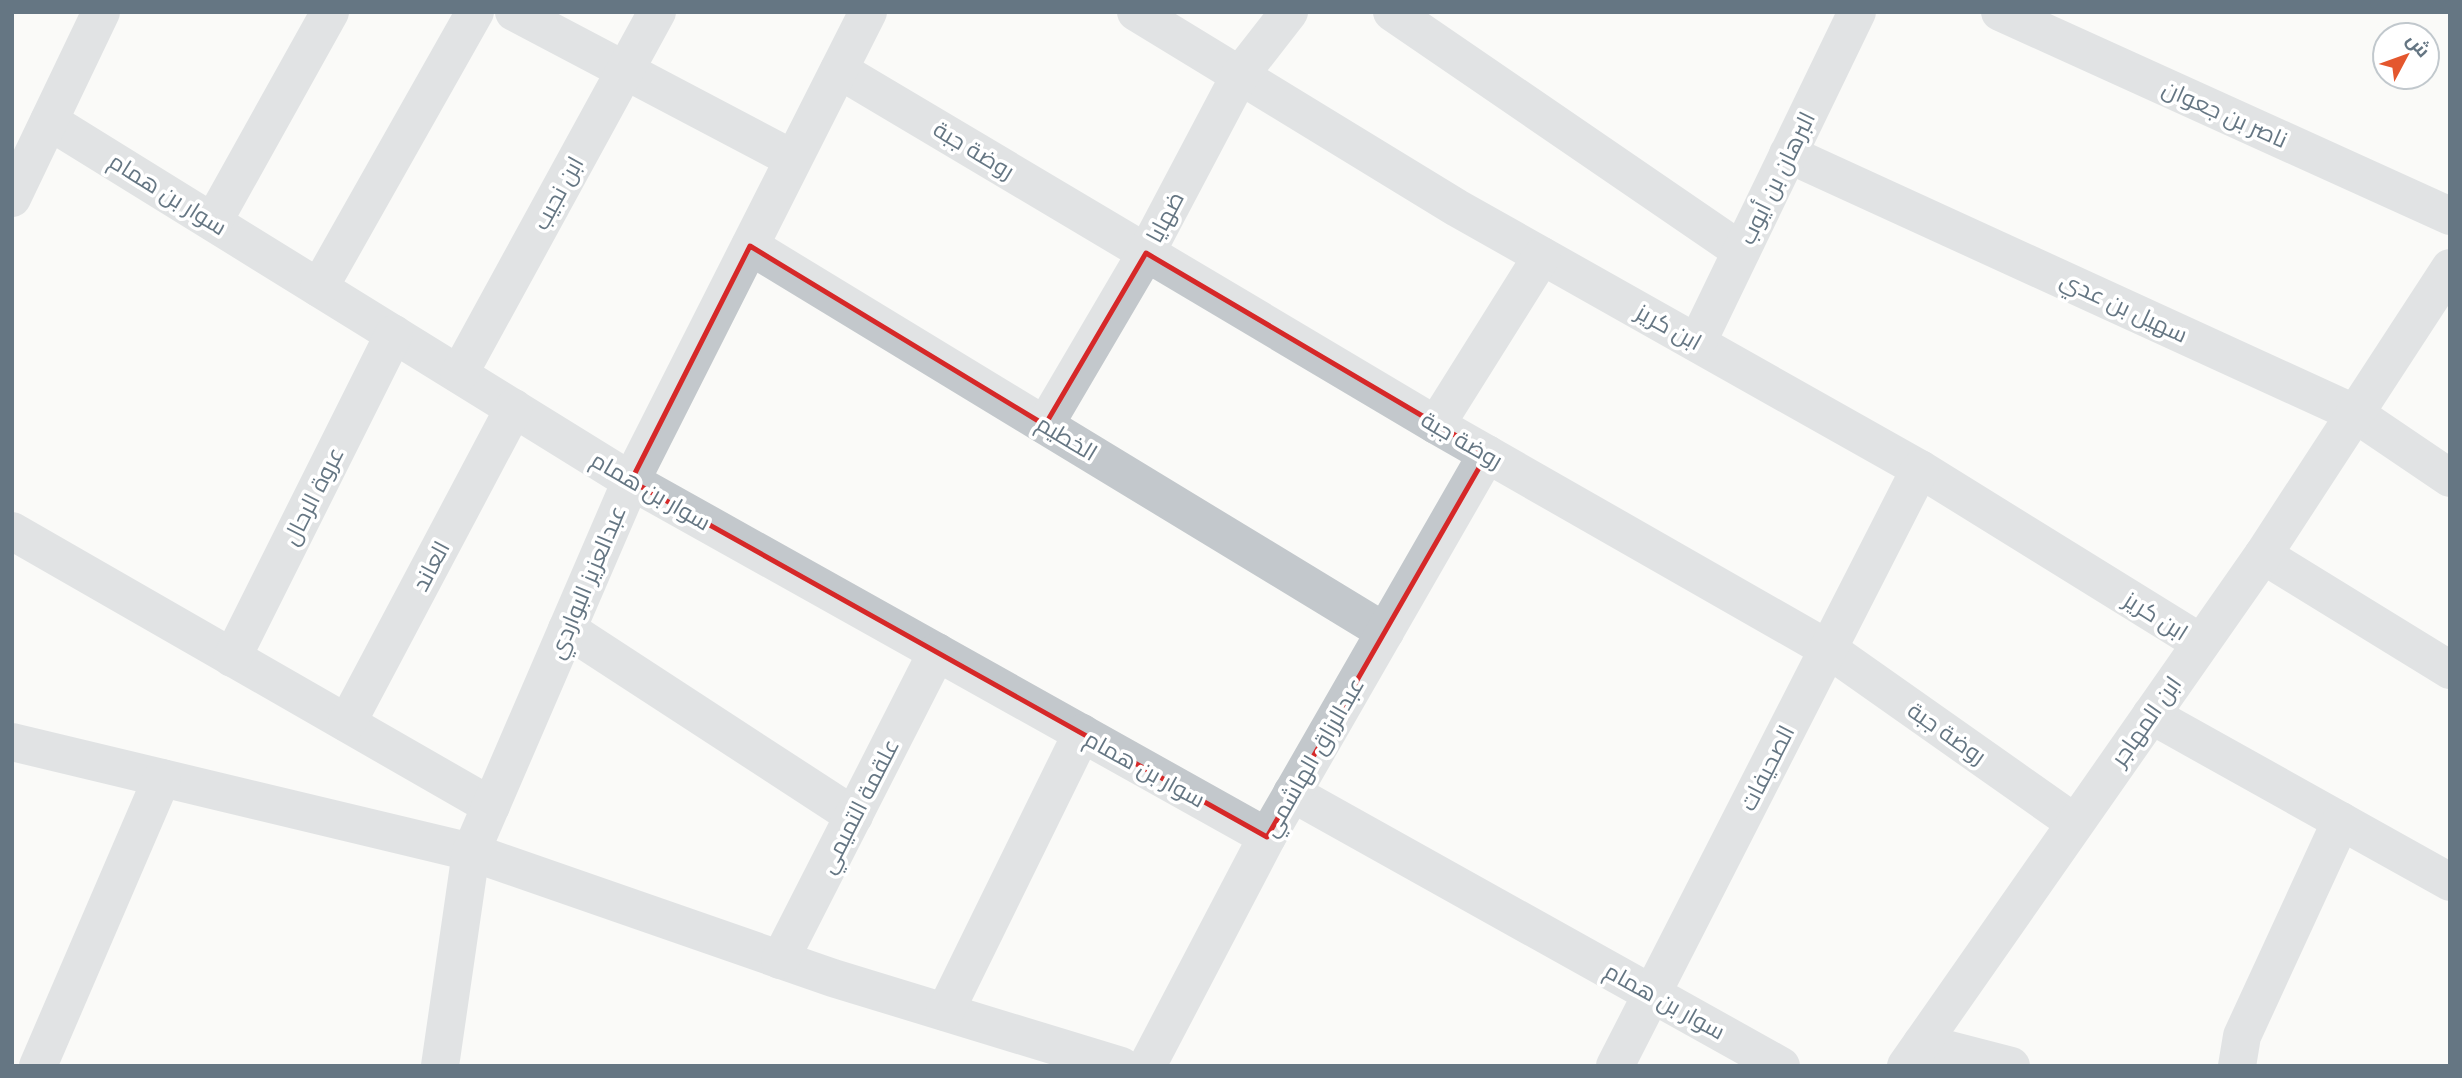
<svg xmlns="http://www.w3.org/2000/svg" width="2462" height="1078" font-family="'Golos Text',Cairo,sans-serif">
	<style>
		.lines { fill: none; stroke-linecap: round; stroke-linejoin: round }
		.street { stroke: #c3c8cc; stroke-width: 38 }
		.marked { fill: none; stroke: #d62828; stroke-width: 5; stroke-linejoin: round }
		.labels { text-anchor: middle; stroke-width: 7; stroke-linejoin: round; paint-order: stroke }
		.street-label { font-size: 23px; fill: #657683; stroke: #fff }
	</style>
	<rect width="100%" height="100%" fill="#fafaf8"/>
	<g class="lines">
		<!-- street -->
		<g class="street">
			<path d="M 514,12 L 793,159"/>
			<path d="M 1136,12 L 1457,208 L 1920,469 L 2201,643"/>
			<path d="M 1392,12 L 1741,251"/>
			<path d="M 2000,12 L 2450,216"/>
			<path d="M 839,70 L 1436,425 L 1828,649 L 2075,823"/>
			<path d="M 49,121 L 631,481 L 1267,837"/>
			<path d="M 1788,154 L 2354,413 L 2450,478"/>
			<path d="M 12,198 L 101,12"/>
			<path d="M 213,222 L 330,12"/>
			<path d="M 750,246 L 1385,632"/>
			<path d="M 319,288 L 475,12"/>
			<path d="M 1697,343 L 1857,12"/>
			<path d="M 459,374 L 657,12"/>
			<path d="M 1045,425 L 1146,253 L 1240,75 L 1289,12"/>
			<path d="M 1436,425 L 1542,256"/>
			<path d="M 12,531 L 491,806"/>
			<path d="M 2263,555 L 2450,670"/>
			<path d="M 567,629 L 854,816"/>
			<path d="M 232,658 L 394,334"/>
			<path d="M 2151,715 L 2450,882"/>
			<path d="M 347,723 L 514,408"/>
			<path d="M 12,742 L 471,852 L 833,978 L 1121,1066"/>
			<path d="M 1292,793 L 1781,1066"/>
			<path d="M 780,960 L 937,652"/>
			<path d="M 945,1012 L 1082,733"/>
			<path d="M 1922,1043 L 2011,1066"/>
			<path d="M 38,1066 L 162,778"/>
			<path d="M 440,1066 L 471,852 L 631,481 L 868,12"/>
			<path d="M 1147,1066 L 1267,837 L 1487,454"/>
			<path d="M 1615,1066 L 1920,469"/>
			<path d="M 1906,1066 L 2263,555 L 2450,268"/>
			<path d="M 2237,1066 L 2242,1036 L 2341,821"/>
		</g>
	</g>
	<!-- marked area -->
	<path d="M0 0H2462V1078H0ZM 750,246 L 1045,425 L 1146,253 L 1487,454 L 1267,837 L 631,481 Z" fill="#fafaf8" fill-opacity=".55" fill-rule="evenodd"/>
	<path class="marked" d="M 750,246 L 1045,425 L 1146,253 L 1487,454 L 1267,837 L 631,481 Z"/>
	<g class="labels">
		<!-- street labels -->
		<g class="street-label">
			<text transform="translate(2225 114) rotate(24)" y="8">ناصر بن جعوان</text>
			<text transform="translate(974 150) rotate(31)" y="8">روضة جبة</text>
			<text transform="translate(1777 178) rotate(-64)" y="8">البرهان بن أيوب</text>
			<text transform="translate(558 193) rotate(-61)" y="8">ابن نجيب</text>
			<text transform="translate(168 194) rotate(32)" y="8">سوار بن همام</text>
			<text transform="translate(1165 217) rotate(-62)" y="8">ضهايا</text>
			<text transform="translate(2124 307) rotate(25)" y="8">سهيل بن عدي</text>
			<text transform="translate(1669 327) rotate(29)" y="8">ابن كريز</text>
			<text transform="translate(1067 438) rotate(31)" y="8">الخطيم</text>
			<text transform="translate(1462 440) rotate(30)" y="8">روضة جبة</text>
			<text transform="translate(651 491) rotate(30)" y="8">سوار بن همام</text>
			<text transform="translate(313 496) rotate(-63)" y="8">عروة الرحال</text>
			<text transform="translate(431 566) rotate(-62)" y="8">العاند</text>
			<text transform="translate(587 582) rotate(-67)" y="8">عبدالعزيز البواردي</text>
			<text transform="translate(2156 616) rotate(32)" y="8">ابن كريز</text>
			<text transform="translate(2146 721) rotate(-55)" y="8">ابن المهاجر</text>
			<text transform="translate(1947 733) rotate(35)" y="8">روضة جبة</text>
			<text transform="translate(1313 757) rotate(-60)" y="8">عبدالرزاق الهاشمي</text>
			<text transform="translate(1767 768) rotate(-63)" y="8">الصحيفات</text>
			<text transform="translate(1145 769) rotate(29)" y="8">سوار بن همام</text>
			<text transform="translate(859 806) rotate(-63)" y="8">علقمة التميمي</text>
			<text transform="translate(1665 1001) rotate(29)" y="8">سوار بن همام</text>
		</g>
	</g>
	<!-- border -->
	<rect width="2462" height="1078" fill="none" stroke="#657683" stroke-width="28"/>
	<!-- north arrow -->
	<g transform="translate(2406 56) rotate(49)"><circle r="33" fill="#ffffff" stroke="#c1c8cd" stroke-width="2"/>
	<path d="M0-5L12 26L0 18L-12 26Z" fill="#e4572e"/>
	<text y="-10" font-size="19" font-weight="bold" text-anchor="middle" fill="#657683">ش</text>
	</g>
</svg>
